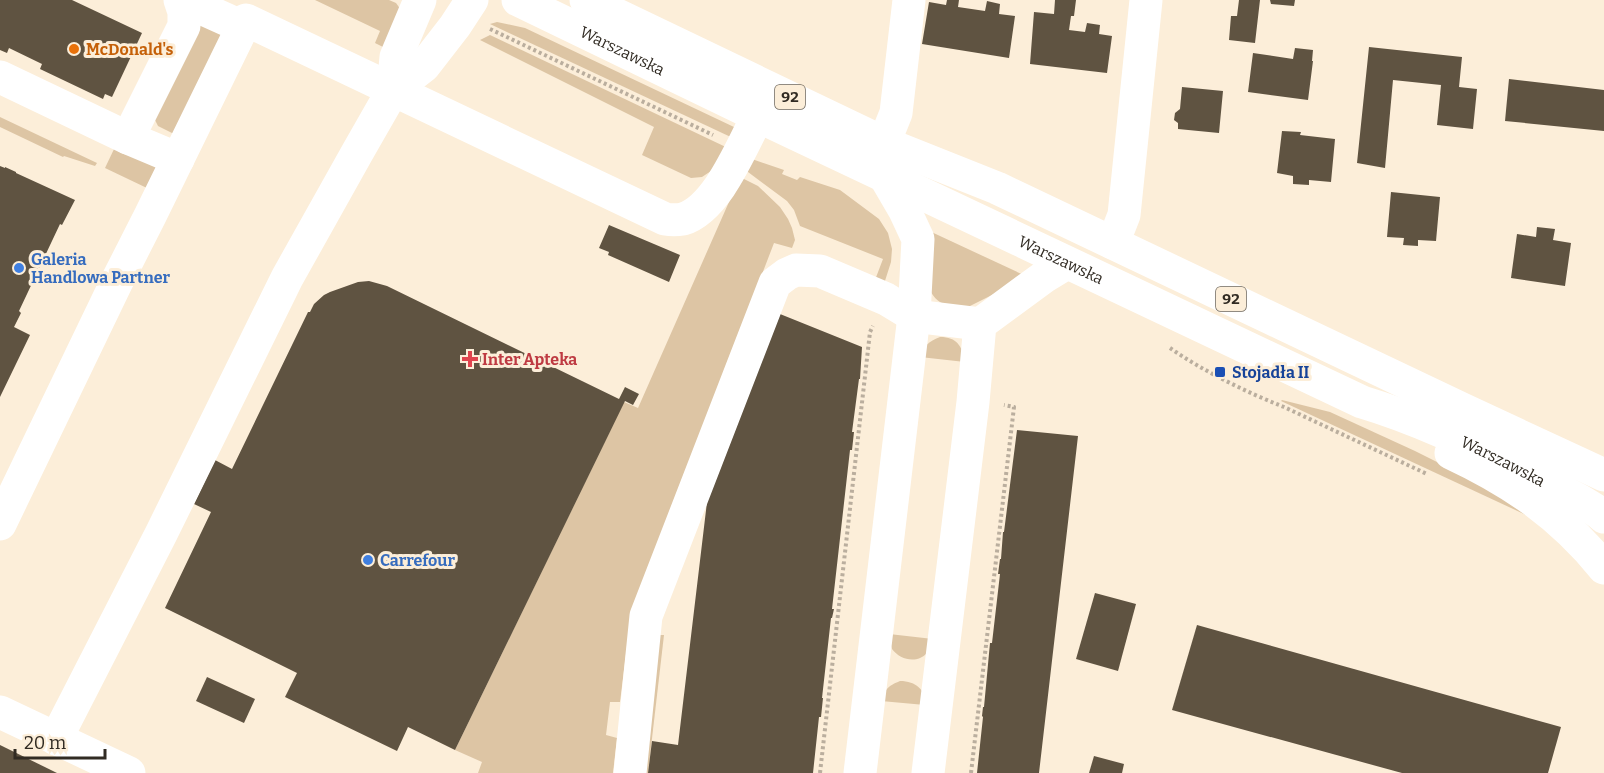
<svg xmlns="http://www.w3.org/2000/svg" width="1604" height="773" font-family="Bitter,serif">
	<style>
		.green { fill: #ddc5a4 }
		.building { fill: #5f5341 }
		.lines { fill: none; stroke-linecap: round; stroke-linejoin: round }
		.path { stroke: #baae9e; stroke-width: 4; stroke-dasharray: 3 3; stroke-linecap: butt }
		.minor { stroke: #fff; stroke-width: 33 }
		.major { stroke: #fff; stroke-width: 33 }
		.food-dot { fill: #e8710a; stroke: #fceed9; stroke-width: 2 }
		.shop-dot { fill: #3f7fe0; stroke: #fceed9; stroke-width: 2 }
		.health-dot { fill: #e0444e; stroke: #fceed9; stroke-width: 2 }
		.transit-dot { fill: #1a4fb4; stroke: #fceed9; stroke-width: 2 }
		.labels { text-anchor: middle; stroke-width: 6; stroke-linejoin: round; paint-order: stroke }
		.shield { fill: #fceed9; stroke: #6e665a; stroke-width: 1.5 }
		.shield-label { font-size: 15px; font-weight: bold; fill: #312b23 }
		.food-label { font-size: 16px; font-weight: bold; fill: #c56008; stroke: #fceed9; text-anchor: start }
		.street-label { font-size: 16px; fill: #312b23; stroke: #fceed9 }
		.shop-label { font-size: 16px; font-weight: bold; fill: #366cbe; stroke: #fceed9; text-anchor: start }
		.health-label { font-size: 16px; font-weight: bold; fill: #be3a42; stroke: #fceed9; text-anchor: start }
		.transit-label { font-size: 16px; font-weight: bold; fill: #164399; stroke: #fceed9; text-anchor: start }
	</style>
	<rect width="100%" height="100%" fill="#fceed9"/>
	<!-- green -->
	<g class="green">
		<path d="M 315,0 L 389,0 L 396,3 L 401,10 L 385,48 L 375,43 L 380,31 Z"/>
		<path d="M 192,22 L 224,29 L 174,134 L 158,126 L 154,118 Z"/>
		<path d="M 497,22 L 525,28 L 734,127 L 735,139 L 490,24 Z"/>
		<path d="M 490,35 L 730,149 L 716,168 L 708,173 L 702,177 L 691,178 L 642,155 L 654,127 L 480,40 Z"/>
		<path d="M 0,117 L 97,163 L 95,166 L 64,156 L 63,157 L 0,127 Z"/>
		<path d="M 115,147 L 158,167 L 149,189 L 105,168 Z"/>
		<path d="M 749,158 L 784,170 L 782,174 L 797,180 L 800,177 L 840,190 L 879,219 L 888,233 L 892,249 L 891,262 L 884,284 L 875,280 L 883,259 L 800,226 L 794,210 L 787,201 L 744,169 Z"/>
		<path d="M 740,177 L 758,186 L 780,207 L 788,219 L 792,228 L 795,240 L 792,248 L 774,243 L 631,614 L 620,702 L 610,702 L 606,735 L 617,738 L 613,773 L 478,773 L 482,762 L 455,750 L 624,402 L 638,408 Z"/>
		<path d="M 925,229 L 1028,277 L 970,306 C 961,309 957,308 947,305 C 918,296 925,253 925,229 Z"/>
		<path d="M 940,337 C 957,337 962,346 965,362 L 920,357 C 922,346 930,341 940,337 Z"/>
		<path d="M 1282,400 L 1330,412 L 1415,451 L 1483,485 L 1539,521 L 1281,401 Z"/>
		<path d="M 889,634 L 933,639 C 931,644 930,649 927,653 C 917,664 900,660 892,649 C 890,644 890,639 889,634 Z"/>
		<path d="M 660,635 L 664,635 L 648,773 L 640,773 Z"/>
		<path d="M 900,681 C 916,681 926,690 925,705 L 881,701 C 886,688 888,686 900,681 Z"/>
	</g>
	<!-- building -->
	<g class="building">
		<path d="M 0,0 L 72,0 L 142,33 L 112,97 L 105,94 L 103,99 L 40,69 L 42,64 L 9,48 L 7,53 L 0,50 Z"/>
		<path d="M 947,0 L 959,0 L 958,7 L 985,11 L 987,1 L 1000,4 L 999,14 L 1015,16 L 1009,58 L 922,44 L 929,2 L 946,5 Z"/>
		<path d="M 1055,0 L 1076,0 L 1074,16 L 1071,16 L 1069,30 L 1085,32 L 1087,23 L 1100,25 L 1099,34 L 1112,36 L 1107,73 L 1030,64 L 1034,12 L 1054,14 Z"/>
		<path d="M 1239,0 L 1260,0 L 1255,43 L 1229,40 L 1231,16 L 1237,16 Z"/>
		<path d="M 1270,0 L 1295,0 L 1294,6 L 1271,4 Z"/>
		<path d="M 1369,47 L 1462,57 L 1459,87 L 1477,89 L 1473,129 L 1437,125 L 1441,85 L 1393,80 L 1385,168 L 1357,163 Z"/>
		<path d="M 1295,48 L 1313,50 L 1312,61 L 1313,61 L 1308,100 L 1248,92 L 1253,53 L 1293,59 Z"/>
		<path d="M 1509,79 L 1604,90 L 1604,131 L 1505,121 Z"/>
		<path d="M 1182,87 L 1223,91 L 1219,133 L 1178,129 L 1178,123 L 1174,120 L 1175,113 L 1180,109 Z"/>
		<path d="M 1282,131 L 1301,132 L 1300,135 L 1335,139 L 1331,182 L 1309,180 L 1309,185 L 1293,184 L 1293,176 L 1277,173 Z"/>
		<path d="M 0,166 L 5,168 L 5,167 L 16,172 L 16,173 L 75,200 L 62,225 L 60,224 L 19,311 L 21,313 L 14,327 L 30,335 L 0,397 Z"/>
		<path d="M 1391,192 L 1440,197 L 1436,241 L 1418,240 L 1418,246 L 1403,245 L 1404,238 L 1387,237 Z"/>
		<path d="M 609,225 L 680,255 L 669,282 L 608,255 L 609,252 L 599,248 Z"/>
		<path d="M 1537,227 L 1555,229 L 1553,240 L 1571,243 L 1565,286 L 1511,278 L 1517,234 L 1536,237 Z"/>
		<path d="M 369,281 L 387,286 L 619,399 L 625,387 L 639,394 L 633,405 L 625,401 L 455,750 L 408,727 L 397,751 L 285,697 L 297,673 L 165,608 L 211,512 L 194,504 L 215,460 L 232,469 L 308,312 L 310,312 L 314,304 L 324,295 L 330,292 L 358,282 Z"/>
		<path d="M 780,314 L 862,347 L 860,379 L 859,379 L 852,432 L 854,432 L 852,450 L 850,450 L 832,609 L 834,609 L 832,618 L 831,618 L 822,698 L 823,698 L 821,717 L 819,717 L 813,773 L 648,773 L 652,741 L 678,745 L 707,502 Z"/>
		<path d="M 1017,430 L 1078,436 L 1039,773 L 977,773 L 983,717 L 982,716 L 983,707 L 984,707 L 990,643 L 992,643 L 1000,574 L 998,574 L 1000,559 L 1001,559 L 1003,532 L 1004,532 Z"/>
		<path d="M 1095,593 L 1136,604 L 1118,671 L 1076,659 Z"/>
		<path d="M 1197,625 L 1561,727 L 1548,773 L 1402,773 L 1172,710 Z"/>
		<path d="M 207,677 L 255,699 L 244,723 L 196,701 Z"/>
		<path d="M 0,745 L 57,773 L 0,773 Z"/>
		<path d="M 1094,756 L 1124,764 L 1122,773 L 1089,773 Z"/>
	</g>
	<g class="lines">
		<!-- path -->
		<g class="path">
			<path d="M 490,29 L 713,135"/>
			<path d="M 1170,348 C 1203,371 1246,392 1284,407 L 1427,474"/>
			<path d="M 820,773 L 870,332 L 873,326"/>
			<path d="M 971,773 L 1014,407 L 1004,405"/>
		</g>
		<!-- minor -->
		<g class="minor">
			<path d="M 183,0 L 243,27"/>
			<path d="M 0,77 L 128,138 L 178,159"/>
			<path d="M 393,90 L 396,57 L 420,0"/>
			<path d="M 128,138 L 184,26 L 184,12 L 180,0"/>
			<path d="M 884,143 L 896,113 L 909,0"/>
			<path d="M 1113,243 L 1124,215 L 1146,0"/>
			<path d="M 1451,453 C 1513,482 1561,515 1604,568"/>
			<path d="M 0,524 L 119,277 L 150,216 L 246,20 L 665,219 C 671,220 677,220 683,219 C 718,208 741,147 758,116"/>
			<path d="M 0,712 L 129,773"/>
			<path d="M 56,739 L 161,534 L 287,278 L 357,153 L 393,90 L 424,66 L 455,26 L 472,0"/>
			<path d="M 630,773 L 646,616 L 775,283 L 787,274 L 796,270 L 820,271 L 886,299 L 914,316 L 980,324"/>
			<path d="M 860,773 L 914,316 L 918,239 L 905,211 L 884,175"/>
			<path d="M 928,773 L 973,402 L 980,324 L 1044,277 L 1067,263"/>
		</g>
		<!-- major -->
		<g class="major">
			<path id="s1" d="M 518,0 L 758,116 L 1362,402 C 1426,421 1489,452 1548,484 C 1567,494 1588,503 1604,517"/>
			<path d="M 586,0 L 884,143 L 997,188 L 1464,410 L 1604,475"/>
		</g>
	</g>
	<!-- markers -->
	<circle class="food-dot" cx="74" cy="49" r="6"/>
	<g class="shop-dot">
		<circle cx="19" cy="268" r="6"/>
		<circle cx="368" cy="560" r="6"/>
	</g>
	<path class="health-dot" d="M467 350h6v6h6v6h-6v6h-6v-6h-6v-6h6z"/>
	<rect class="transit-dot" x="1214" y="366" width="12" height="12" rx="3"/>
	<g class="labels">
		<!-- shield labels -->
		<g class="shield">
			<rect x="775" y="85" width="30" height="24" rx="4.5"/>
			<rect x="1216" y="287" width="30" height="24" rx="4.5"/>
		</g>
		<g class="shield-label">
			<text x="790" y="102">92</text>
			<text x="1231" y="304">92</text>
		</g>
		<!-- food labels -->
		<g class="food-label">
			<text x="86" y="55">McDonald's</text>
		</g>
		<!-- street labels -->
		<g class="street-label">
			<text dy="6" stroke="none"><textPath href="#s1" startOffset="116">Warszawska</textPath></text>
			<text dy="6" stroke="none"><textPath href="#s1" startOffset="602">Warszawska</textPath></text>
			<text dy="6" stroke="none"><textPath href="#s1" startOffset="1088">Warszawska</textPath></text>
		</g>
		<!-- shop labels -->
		<g class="shop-label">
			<text x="31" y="265">Galeria<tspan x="31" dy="18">Handlowa Partner</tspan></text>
			<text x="380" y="566">Carrefour</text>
		</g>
		<!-- health labels -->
		<g class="health-label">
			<text x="482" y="365">Inter Apteka</text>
		</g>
		<!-- transit labels -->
		<g class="transit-label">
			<text x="1232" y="378">Stojadła II</text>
		</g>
	</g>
	<!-- scale -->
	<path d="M15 749v9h90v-9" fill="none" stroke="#312b23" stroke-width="3"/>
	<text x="24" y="749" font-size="18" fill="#312b23" stroke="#fceed9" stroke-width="4.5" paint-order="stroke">20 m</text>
</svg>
